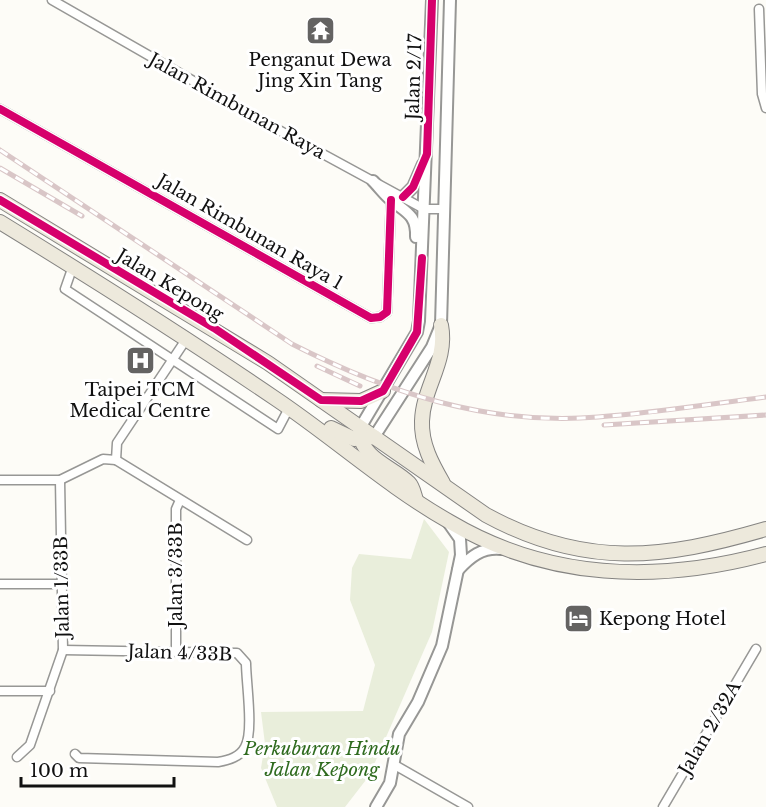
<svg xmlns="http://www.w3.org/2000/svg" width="766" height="807" font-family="'Libre Baskerville',serif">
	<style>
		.cemetery { fill: #e9eedb }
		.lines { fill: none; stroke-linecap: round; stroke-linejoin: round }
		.minor-casing { stroke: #979795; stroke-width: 11 }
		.tertiary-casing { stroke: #979795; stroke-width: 14 }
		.primary-casing { stroke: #858482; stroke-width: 16 }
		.minor { stroke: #fffffe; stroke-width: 8 }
		.tertiary { stroke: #fffffe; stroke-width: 10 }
		.primary { stroke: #ede9dc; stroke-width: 14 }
		.rail-casing { stroke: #d9c6c7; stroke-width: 5 }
		.rail { stroke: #fff; stroke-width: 3; stroke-dasharray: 9; stroke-linecap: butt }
		.cycleway-casing { stroke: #fff; stroke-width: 11 }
		.cycleway { stroke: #d6006c; stroke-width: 8 }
		.labels { text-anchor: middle; stroke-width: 6; stroke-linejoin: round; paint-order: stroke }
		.poi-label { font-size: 18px; fill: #111; stroke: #fff }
		.street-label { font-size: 18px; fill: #111; stroke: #fff }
		.park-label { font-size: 18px; font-style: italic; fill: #2f6b1f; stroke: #fff }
	</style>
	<rect width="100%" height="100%" fill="#fdfcf7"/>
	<!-- cemetery -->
	<path class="cemetery" d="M 424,519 L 449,552 L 432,632 L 369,776 L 345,807 L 277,807 L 261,768 L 265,744 L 261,712 L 363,711 L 375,665 L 350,600 L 352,568 L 359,554 L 411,559 Z"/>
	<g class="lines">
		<defs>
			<g id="minor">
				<path d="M 52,0 L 277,129 L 424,209 L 444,209"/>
				<path d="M 759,9 L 762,94 L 766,108"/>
				<path d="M 0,109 L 371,318 L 380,317 L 387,312 L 391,200"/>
				<path d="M 73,266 L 65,289 L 278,429 L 289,408"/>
				<path d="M 116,460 L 247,540"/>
				<path d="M 0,480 L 60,480 L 103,459 L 116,460 L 117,443 L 187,338"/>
				<path d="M 0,584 L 62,584"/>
				<path d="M 63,650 L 237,653 L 246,663 C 246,682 254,732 245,747 C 240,757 229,760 218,762 L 79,758 L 75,754"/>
				<path d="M 176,651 L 176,509 L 180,500"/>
				<path d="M 0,691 L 50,691"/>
				<path d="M 17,757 L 30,745 L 63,650 L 60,480"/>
				<path d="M 393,764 L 468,807"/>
				<path d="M 663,807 L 756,649"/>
			</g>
			<g id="tertiary">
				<path d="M 373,181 C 379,187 384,194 390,199 C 405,212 417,214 416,237"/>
				<path d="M 403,197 L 413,187 L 423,164"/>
				<path d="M 360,428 L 417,332 L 419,321 L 432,0"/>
				<path d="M 374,437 L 432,347 L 441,325 L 450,0"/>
				<path d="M 458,570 C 470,557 482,547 501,549"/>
				<path d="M 376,807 L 390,783 L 399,734 L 418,702 L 442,646 L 461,555 L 460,539 L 448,522"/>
			</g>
			<g id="primary">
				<path d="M 0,200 L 268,363 L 486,515 C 585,569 663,559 766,529"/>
				<path d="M 0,222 C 93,279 185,337 276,399 C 334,438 388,487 450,522 C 548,580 658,583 766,554"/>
				<path d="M 441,325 C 448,361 423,387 422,421 C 421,444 432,464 443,483"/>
				<path d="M 321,400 L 361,401 L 383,391"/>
				<path d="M 331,428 L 354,439 L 374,437"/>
				<path d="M 360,433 C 362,459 393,467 409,483 C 413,487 414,494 416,500"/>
			</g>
		</defs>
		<!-- minor casing -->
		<use href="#minor" class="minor-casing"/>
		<!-- tertiary casing -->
		<use href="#tertiary" class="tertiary-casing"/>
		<!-- primary casing -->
		<use href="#primary" class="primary-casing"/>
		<!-- minor -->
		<use href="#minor" class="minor"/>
		<!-- tertiary -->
		<use href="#tertiary" class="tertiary"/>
		<!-- primary -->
		<use href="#primary" class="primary"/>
		<defs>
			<g id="rail">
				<path d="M 0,150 L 292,344 C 388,393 489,426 598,417 C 654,413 710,404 766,397"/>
				<path d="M 0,168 L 82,216"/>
				<path d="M 317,366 L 360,386"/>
				<path d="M 604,425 L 766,415"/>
			</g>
		</defs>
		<!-- rail casing -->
		<use href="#rail" class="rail-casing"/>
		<!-- rail -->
		<use href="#rail" class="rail"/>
		<defs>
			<g id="cycleway">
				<path d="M 0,109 L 371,318 L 380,317 L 387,312 L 391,200"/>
				<path d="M 403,197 L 413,187 L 427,154 L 432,0"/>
				<path d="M 0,200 L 214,328 L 321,400 L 361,401 L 383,391 L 417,332 L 422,258"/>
			</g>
		</defs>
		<!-- cycleway casing -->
		<use href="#cycleway" class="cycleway-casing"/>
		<!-- cycleway -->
		<use href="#cycleway" class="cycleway"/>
	</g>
	<!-- icons -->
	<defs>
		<symbol id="temple-square" viewBox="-11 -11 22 22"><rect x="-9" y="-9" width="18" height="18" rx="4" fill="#646362" stroke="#fff"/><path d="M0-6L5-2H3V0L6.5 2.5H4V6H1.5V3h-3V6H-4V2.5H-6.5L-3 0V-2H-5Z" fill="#fff"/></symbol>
		<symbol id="hospital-square" viewBox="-11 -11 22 22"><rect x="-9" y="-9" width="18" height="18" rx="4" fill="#646362" stroke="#fff"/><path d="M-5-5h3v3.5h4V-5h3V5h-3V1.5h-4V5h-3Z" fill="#fff"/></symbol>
		<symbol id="hotel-square" viewBox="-11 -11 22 22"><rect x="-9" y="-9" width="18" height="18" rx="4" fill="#646362" stroke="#fff"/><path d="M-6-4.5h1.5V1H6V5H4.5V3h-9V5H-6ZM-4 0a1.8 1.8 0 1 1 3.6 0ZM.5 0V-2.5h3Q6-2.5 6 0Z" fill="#fff"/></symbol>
	</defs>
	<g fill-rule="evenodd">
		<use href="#temple-square" x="304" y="14" width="33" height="33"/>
		<use href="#hospital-square" x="124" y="344" width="33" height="33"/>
		<use href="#hotel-square" x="562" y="602" width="33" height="33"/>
	</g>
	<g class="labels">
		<!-- poi labels -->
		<g class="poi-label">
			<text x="320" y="66">Penganut Dewa<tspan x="320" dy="21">Jing Xin Tang</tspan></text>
			<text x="140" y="396">Taipei TCM<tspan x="140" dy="21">Medical Centre</tspan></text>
			<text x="599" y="625" text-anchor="start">Kepong Hotel</text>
		</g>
		<!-- street labels -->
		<g class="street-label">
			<text transform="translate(414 77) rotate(-88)" y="6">Jalan 2/17</text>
			<text transform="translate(237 106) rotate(29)" y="6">Jalan Rimbunan Raya</text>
			<text transform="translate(250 232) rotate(30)" y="6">Jalan Rimbunan Raya 1</text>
			<text transform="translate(170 285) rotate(31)" y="6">Jalan Kepong</text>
			<text transform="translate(176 575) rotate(-90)" y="6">Jalan 3/33B</text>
			<text transform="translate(62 587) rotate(-91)" y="6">Jalan 1/33B</text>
			<text transform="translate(180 653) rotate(2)" y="6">Jalan 4/33B</text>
			<text transform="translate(710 728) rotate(-60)" y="6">Jalan 2/32A</text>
		</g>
		<!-- park labels -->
		<g class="park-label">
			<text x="322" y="755">Perkuburan Hindu<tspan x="322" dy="21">Jalan Kepong</tspan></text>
		</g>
	</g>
	<!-- scale -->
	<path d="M21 777v9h153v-9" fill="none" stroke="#111111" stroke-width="3"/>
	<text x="30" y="777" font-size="18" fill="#111111" stroke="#ffffff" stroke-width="4.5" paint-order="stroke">100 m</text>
</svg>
